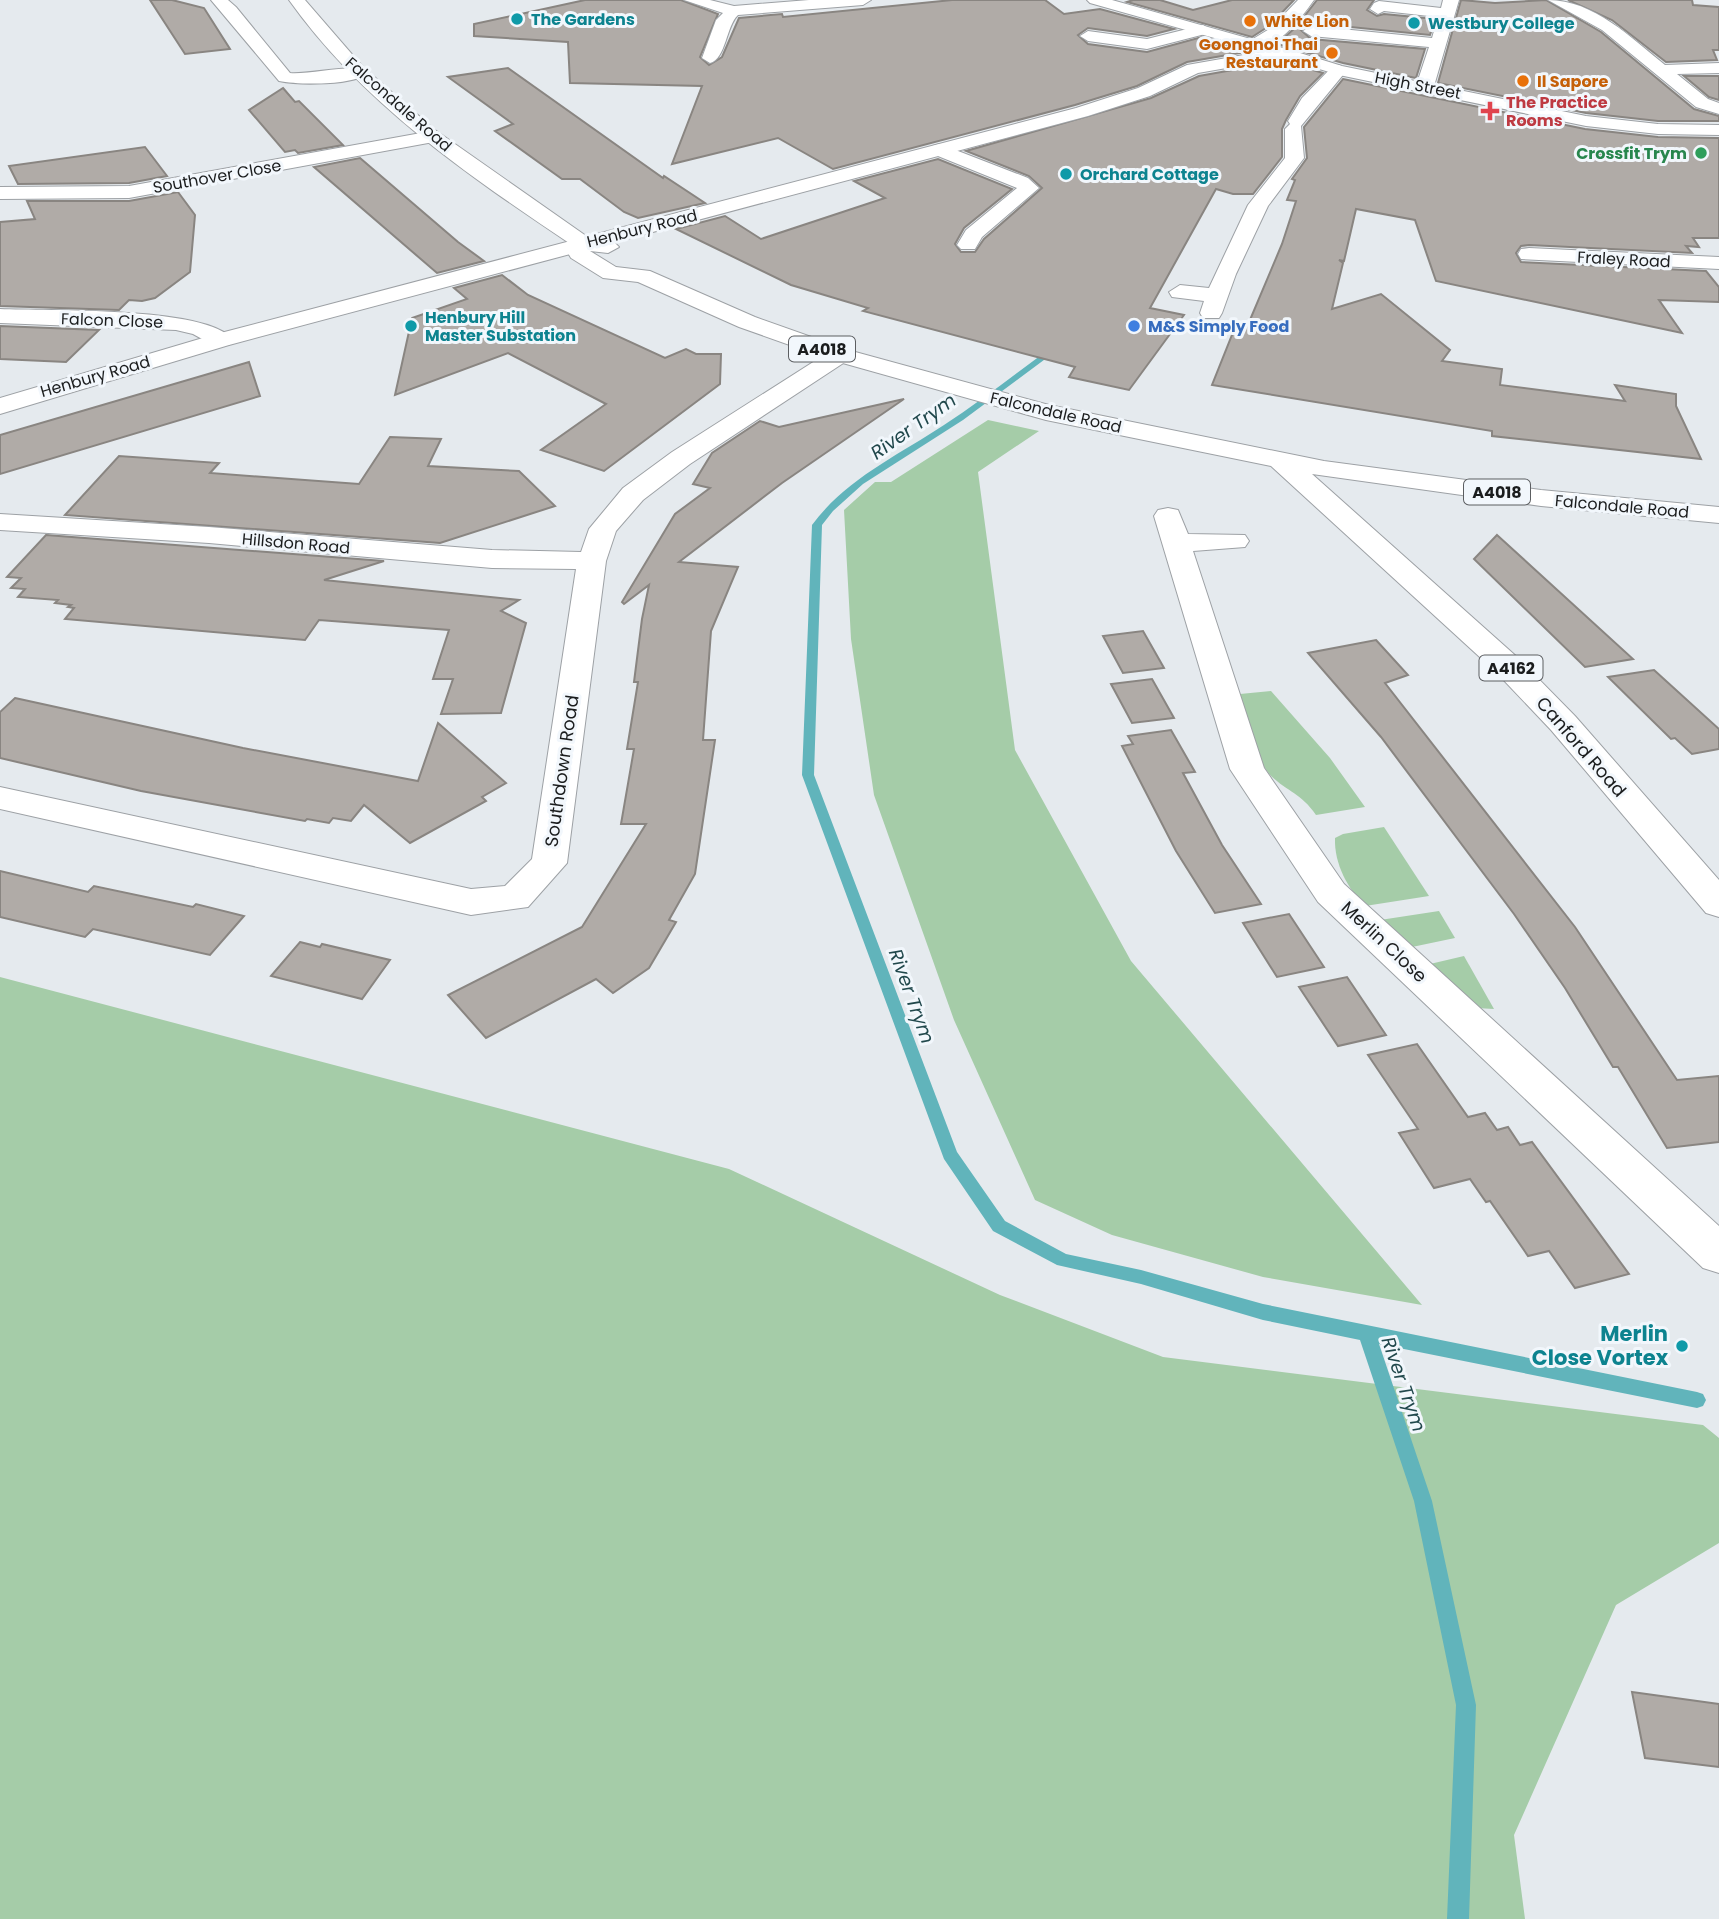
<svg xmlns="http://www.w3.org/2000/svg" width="1719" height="1919" font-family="Poppins,sans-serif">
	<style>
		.green { fill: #a5cca8 }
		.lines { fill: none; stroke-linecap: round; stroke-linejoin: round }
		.stream { fill: #61b4bb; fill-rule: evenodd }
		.building { fill: #b0aba7; stroke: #898581; stroke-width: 2 }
		.minor-casing { stroke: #9da1a5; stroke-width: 2 }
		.tertiary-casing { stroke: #9da1a5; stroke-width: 2 }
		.secondary-casing { stroke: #9da1a5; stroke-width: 2 }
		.primary-casing { stroke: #9da1a5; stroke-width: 2 }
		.minor { fill: #fff; fill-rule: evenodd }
		.tertiary { fill: #fff; fill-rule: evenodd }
		.secondary { fill: #fff; fill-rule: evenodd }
		.primary { fill: #fff; fill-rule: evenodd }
		.culture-dot { fill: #0f9aa8; stroke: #f2f7fc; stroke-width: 2.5 }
		.food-dot { fill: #e8710a; stroke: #f2f7fc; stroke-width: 2.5 }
		.health-dot { fill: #e0444e; stroke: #f2f7fc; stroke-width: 2.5 }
		.leisure-dot { fill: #2e9e5b; stroke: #f2f7fc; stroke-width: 2.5 }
		.shop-dot { fill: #3f7fe0; stroke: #f2f7fc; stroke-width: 2.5 }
		.labels { text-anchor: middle; stroke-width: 6; stroke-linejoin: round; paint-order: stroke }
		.far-culture-label { font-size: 16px; font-weight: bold; fill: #0d838f; stroke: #f2f7fc; text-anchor: start }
		.far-food-label { font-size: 16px; font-weight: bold; fill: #c56008; stroke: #f2f7fc; text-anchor: start }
		.far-street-label { font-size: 16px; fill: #1b1d1e; stroke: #f2f7fc }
		.far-health-label { font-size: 16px; font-weight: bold; fill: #be3a42; stroke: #f2f7fc; text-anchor: start }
		.far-leisure-label { font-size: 16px; font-weight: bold; fill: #27864d; stroke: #f2f7fc; text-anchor: end }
		.far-shop-label { font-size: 16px; font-weight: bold; fill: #366cbe; stroke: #f2f7fc; text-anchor: start }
		.shield { fill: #f2f7fc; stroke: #5c5e61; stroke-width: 2 }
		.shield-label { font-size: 16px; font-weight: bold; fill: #1b1d1e }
		.street-label { font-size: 18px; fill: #1b1d1e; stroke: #f2f7fc }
		.water-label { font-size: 19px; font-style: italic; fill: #21484c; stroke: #f2f7fc }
		.near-culture-label { font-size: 21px; font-weight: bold; fill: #0d838f; stroke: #f2f7fc; text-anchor: end }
	</style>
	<rect width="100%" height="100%" fill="#e5eaee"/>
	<!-- green -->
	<g class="green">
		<path d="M 988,420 L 1039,431 L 978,472 L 1015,750 L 1131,961 L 1422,1305 L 1263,1277 L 1112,1235 L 1035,1200 L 954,1020 L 874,795 L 851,639 L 844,510 L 875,482 L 891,482 Z"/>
		<path d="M 1271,691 L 1330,758 L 1365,807 L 1316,815 C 1301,793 1288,792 1271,776 C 1252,755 1247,720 1240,694 Z"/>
		<path d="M 1384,827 L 1429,896 L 1365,906 C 1348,889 1334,864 1335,838 L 1343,834 Z"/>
		<path d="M 1439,911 L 1455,938 L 1412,947 L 1380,920 Z"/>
		<path d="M 1464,956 L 1494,1009 L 1476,1008 L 1430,964 Z"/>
		<path d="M 0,977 L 729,1169 L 1000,1295 L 1163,1357 L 1703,1425 L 1719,1438 L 1719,1543 L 1616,1605 L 1514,1835 L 1525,1919 L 0,1919 Z"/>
	</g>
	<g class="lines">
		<!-- stream -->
		<path class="stream" d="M 1053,346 L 1060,348 L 963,420 L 863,484 L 833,511 L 822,525 L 814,775 L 957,1152 L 1005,1221 L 1066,1254 L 1141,1270 L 1263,1304 L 1697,1392 L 1703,1394 L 1706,1400 L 1703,1406 L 1697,1408 L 1379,1344 L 1432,1501 L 1476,1705 L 1469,1919 L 1447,1919 L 1456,1705 L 1414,1501 L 1360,1340 L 1263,1320 L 1141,1284 L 1057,1265 L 993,1231 L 944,1159 L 802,775 L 812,525 C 846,479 897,456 944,425 C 981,401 1017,373 1053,346 Z"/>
	</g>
	<!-- building -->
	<g class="building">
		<path d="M 150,0 L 172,0 L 204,8 L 230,49 L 185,54 Z"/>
		<path d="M 585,0 L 681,0 L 718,14 L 700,57 L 709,65 L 722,57 L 739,18 L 782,14 L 783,17 L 952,0 L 1045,0 L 1064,14 L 1100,9 L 1174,29 L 1147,36 L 1088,28 L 1078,35 L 1088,44 L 1147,52 L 1202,37 L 1251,51 L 1187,62 L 1137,86 L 1075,105 L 833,169 L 778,138 L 672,164 L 702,86 L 570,83 L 568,42 L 474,36 L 474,24 Z"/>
		<path d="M 1133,0 L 1160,0 L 1193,10 L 1232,0 L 1294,0 L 1269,26 L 1252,37 L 1127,2 Z"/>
		<path d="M 1317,0 L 1374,0 L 1367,10 L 1377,16 L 1384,14 L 1435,19 L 1430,35 L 1311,23 L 1301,30 L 1311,39 L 1425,49 L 1416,78 L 1343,63 L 1277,44 L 1296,27 Z"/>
		<path d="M 1461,0 L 1495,3 L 1546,0 L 1601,32 L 1694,109 L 1719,116 L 1719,121 L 1658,121 L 1586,113 L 1438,83 Z"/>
		<path d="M 1568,0 L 1692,0 L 1693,5 L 1719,7 L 1719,50 L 1713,50 L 1717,60 L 1666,62 L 1612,20 Z"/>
		<path d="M 1283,61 L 1323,73 L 1300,96 L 1286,120 L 1282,129 L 1282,157 L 1253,194 L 1233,194 L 1216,189 L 1150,308 L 1184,315 L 1129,390 L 1069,377 L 1075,367 L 863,311 L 868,308 L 791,285 L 676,229 L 725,216 L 761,239 L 885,198 L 854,181 L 938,159 L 1012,189 L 964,228 L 955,244 L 961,252 L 975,252 L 984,239 L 1042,188 L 1029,176 L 966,151 L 1151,98 L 1199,76 Z"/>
		<path d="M 508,68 L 663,178 L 664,176 L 705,203 L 638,218 L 624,212 L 580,179 L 562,179 L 495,131 L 513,124 L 448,77 Z"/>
		<path d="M 1684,76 L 1719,76 L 1719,100 L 1709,97 Z"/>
		<path d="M 1343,79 L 1585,129 L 1658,137 L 1719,138 L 1719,238 L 1693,238 L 1699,247 L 1686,246 L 1692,253 L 1529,245 L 1521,246 L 1516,253 L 1521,262 L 1706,271 L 1719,287 L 1719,302 L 1659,300 L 1682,333 L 1436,281 L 1415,220 L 1356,209 L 1344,261 L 1339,260 L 1343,263 L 1332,309 L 1381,294 L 1450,350 L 1442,361 L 1502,369 L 1500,385 L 1625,401 L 1615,385 L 1676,394 L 1676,406 L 1701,459 L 1492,436 L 1492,431 L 1212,385 L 1236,325 L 1247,327 L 1282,244 L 1296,201 L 1287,200 L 1295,180 L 1292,179 L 1307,158 L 1304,127 Z"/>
		<path d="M 283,88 L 295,102 L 299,101 L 343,145 L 298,153 L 295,150 L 285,152 L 249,110 Z"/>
		<path d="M 145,147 L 167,176 L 129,183 L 18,184 L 9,166 Z"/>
		<path d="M 360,158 L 458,242 L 484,261 L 437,273 L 314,167 Z"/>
		<path d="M 178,192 L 195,215 L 190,272 L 155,298 L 142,301 L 129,300 L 119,310 L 0,306 L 0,222 L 35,219 L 27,201 L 129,201 Z"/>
		<path d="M 502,275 L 528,295 L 665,358 L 686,349 L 696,354 L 721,354 L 720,384 L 604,471 L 541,450 L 606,404 L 508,353 L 395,395 L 412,318 L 467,299 L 454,288 Z"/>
		<path d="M 0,326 L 99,330 L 66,362 L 0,359 Z"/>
		<path d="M 249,362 L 260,396 L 0,474 L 0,435 Z"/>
		<path d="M 904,399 L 782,483 L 679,562 L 738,567 L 711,631 L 703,740 L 715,740 L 695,874 L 669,920 L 676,922 L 649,968 L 613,993 L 596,979 L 486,1038 L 448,995 L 582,927 L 646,824 L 621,824 L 634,749 L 627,749 L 638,682 L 634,682 L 642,619 L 649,585 L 624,604 L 622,602 L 675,514 L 710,488 L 693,484 L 712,453 L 760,421 L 779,427 Z"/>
		<path d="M 390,437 L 441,439 L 428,466 L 519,471 L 555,506 L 440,543 L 65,515 L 119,456 L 219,463 L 210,473 L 359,484 Z"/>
		<path d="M 46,535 L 384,561 L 324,580 L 519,600 L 501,611 L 526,623 L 501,713 L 441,714 L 453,679 L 433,679 L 449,630 L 319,620 L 305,640 L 65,619 L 74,608 L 68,607 L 71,605 L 55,603 L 58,600 L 18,597 L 25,589 L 11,588 L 21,578 L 7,577 Z"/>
		<path d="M 1497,535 L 1633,659 L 1585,667 L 1474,559 Z"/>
		<path d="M 1143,631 L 1164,668 L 1123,673 L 1103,636 Z"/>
		<path d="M 1376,640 L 1408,675 L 1385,683 L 1575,927 L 1677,1080 L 1719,1076 L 1719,1142 L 1667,1148 L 1618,1067 L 1613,1067 L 1565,988 L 1514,914 L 1381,737 L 1308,653 Z"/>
		<path d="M 1654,670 L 1719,729 L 1719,749 L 1692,754 L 1675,738 L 1671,739 L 1608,677 Z"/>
		<path d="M 1152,679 L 1174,718 L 1132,723 L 1111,684 Z"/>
		<path d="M 15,698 L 243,748 L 418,781 L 438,723 L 506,783 L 482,797 L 486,801 L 410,843 L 364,805 L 351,821 L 333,818 L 329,823 L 307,819 L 305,821 L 141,791 L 0,758 L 0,712 Z"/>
		<path d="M 1171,730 L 1195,772 L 1183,773 L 1222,845 L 1261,904 L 1215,913 L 1176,851 L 1122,746 L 1133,744 L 1128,736 Z"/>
		<path d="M 0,871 L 88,892 L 94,886 L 193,907 L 196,904 L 244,916 L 210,955 L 93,929 L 85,937 L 0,917 Z"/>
		<path d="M 1289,914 L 1324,967 L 1277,977 L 1243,923 Z"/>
		<path d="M 300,942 L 320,947 L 322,944 L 390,960 L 362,999 L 271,976 Z"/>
		<path d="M 1347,977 L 1386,1035 L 1338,1046 L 1299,987 Z"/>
		<path d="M 1417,1044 L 1468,1117 L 1485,1113 L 1497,1130 L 1508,1127 L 1520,1145 L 1532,1142 L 1629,1274 L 1575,1288 L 1549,1251 L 1528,1256 L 1490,1201 L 1486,1202 L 1470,1179 L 1434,1188 L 1399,1133 L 1418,1129 L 1368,1055 Z"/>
		<path d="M 1632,1692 L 1719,1704 L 1719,1767 L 1645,1758 Z"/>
	</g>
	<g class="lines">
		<defs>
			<g id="minor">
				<path d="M 211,0 L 228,0 L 236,7 L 290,73 C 309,75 360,62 369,72 C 356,86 298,85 279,81 Z"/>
				<path d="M 684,0 L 710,0 L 734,6 L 809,0 L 871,0 L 863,5 L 738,15 C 726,26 726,59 710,63 L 702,58 L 716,20 L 723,13 Z"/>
				<path d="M 1298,0 L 1314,0 C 1301,18 1274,55 1248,48 L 1248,42 L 1271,28 Z"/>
				<path d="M 1443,0 L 1459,0 L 1434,86 L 1425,91 L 1416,86 L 1429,47 L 1311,36 L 1303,31 L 1311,26 L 1432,38 L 1438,17 L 1384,11 L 1378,14 L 1370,9 L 1374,3 L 1379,1 L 1441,8 Z"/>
				<path d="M 1548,0 C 1594,0 1631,38 1665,65 L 1719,63 L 1719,73 L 1677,74 L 1708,99 L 1719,103 L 1719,114 L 1696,107 L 1602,30 Z"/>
				<path d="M 1203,25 L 1211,30 L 1209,33 L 1147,49 L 1088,41 L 1080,36 L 1088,31 L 1147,39 Z"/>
				<path d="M 1339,65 L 1347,70 L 1301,126 L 1304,158 L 1268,206 L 1236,274 L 1222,313 L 1219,318 L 1203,318 L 1200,313 L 1204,301 L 1172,297 L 1169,292 L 1180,285 L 1209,288 L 1248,205 L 1285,158 L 1285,129 L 1290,124 L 1288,121 L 1302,98 L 1333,66 Z"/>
				<path d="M 432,131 L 439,133 L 441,137 L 439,141 L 129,198 L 0,199 L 0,187 L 129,186 Z"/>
				<path d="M 940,144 L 1028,178 L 1039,188 L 982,237 L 975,249 L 961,249 L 957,245 L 966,230 L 1017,188 L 933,154 L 931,150 L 933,146 Z"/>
				<path d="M 1529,248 L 1719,257 L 1719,269 L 1521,259 L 1518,254 L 1521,249 Z"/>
				<path d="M 0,309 C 44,311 209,306 233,340 L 229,345 L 213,345 L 193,334 L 176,330 L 0,323 Z"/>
				<path d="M 840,348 L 848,350 L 852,355 L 848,360 L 690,464 L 643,500 L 616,531 L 606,561 L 567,863 L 528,907 L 471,915 L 0,809 L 0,787 L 471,889 L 505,886 L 532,859 L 576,569 L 492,568 L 209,543 L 0,530 L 0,514 L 209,527 L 492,550 L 581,552 L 589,529 L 623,488 L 672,452 L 832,350 Z"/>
				<path d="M 1168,508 L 1178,510 L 1188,534 L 1245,535 L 1249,541 L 1245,547 L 1193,551 L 1264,768 L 1344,884 L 1719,1226 L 1719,1273 L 1703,1268 L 1318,902 L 1230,769 L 1154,516 L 1158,510 Z"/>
			</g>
			<path id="tertiary" d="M 1087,0 L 1112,0 L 1290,50 L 1292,53 L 1290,56 L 1278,56 L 1090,3 Z"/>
			<path id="secondary" d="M 1284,48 L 1342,66 L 1586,116 L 1658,124 L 1719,125 L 1719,135 L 1658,134 L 1586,126 L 1339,75 L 1283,58 L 1198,73 L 1150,96 L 1088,116 L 229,345 L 0,414 L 0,398 L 213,335 L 1076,108 L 1138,88 L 1187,65 Z"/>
			<path id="primary" d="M 289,0 L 305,0 L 363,67 L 435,130 L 589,238 L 615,243 L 619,247 L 608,253 L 590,251 L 616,267 L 650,271 L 755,317 L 848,350 L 1049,405 L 1324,461 L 1541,490 L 1719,507 L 1719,523 L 1541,506 L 1312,474 L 1517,657 L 1575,716 L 1719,880 L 1719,917 L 1706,913 L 1551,730 L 1495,671 L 1271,466 L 1046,420 L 832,360 L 739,327 L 638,282 L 603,278 L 571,258 L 568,253 L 572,245 C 468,175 363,104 289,0 Z"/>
		</defs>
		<!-- minor casing -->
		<use href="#minor" class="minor-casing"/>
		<!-- tertiary casing -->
		<use href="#tertiary" class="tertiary-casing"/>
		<!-- secondary casing -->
		<use href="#secondary" class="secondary-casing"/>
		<!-- primary casing -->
		<use href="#primary" class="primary-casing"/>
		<!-- minor -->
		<use href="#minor" class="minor"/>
		<!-- tertiary -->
		<use href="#tertiary" class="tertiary"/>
		<!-- secondary -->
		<use href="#secondary" class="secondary"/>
		<!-- primary -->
		<use href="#primary" class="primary"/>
	</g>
	<!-- markers -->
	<g class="culture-dot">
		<circle cx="517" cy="19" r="7"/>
		<circle cx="1414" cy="23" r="7"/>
		<circle cx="1066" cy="174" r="7"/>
		<circle cx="411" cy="326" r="7"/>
		<circle cx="1682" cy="1346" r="7"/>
	</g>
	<g class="food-dot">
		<circle cx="1250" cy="21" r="7"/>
		<circle cx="1332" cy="53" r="7"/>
		<circle cx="1523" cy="81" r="7"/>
	</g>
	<path class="health-dot" d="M1486.5 100.5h7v7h7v7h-7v7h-7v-7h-7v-7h7z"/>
	<circle class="leisure-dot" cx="1701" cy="153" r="7"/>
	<circle class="shop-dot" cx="1134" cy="326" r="7"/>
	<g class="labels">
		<!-- far-culture labels -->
		<g class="far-culture-label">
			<text x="531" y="25">The Gardens</text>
			<text x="1428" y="29">Westbury College</text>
			<text x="1080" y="180">Orchard Cottage</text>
			<text x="425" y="323">Henbury Hill<tspan x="425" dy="18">Master Substation</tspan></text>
		</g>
		<!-- far-food labels -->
		<g class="far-food-label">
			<text x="1264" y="27">White Lion</text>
			<text x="1318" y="50" text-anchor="end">Goongnoi Thai<tspan x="1318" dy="18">Restaurant</tspan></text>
			<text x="1537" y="87">Il Sapore</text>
		</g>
		<!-- far-street labels -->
		<g class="far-street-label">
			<text transform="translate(1418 85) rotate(11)" y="6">High Street</text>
			<text transform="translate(399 104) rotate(41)" y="6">Falcondale Road</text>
			<text transform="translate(217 176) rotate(-10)" y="6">Southover Close</text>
			<text transform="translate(642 228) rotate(-14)" y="6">Henbury Road</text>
			<text transform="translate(1624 259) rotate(3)" y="6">Fraley Road</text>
			<text transform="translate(112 320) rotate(2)" y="6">Falcon Close</text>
			<text transform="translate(95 376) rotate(-16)" y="6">Henbury Road</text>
			<text transform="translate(1056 412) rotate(13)" y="6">Falcondale Road</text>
			<text transform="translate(1622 506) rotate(5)" y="6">Falcondale Road</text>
			<text transform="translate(296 543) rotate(5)" y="6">Hillsdon Road</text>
		</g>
		<!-- far-health labels -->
		<g class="far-health-label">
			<text x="1506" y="108">The Practice<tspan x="1506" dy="18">Rooms</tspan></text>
		</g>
		<!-- far-leisure labels -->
		<g class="far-leisure-label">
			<text x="1687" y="159">Crossfit Trym</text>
		</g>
		<!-- far-shop labels -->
		<g class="far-shop-label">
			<text x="1148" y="332">M&amp;S Simply Food</text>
		</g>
		<!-- shield labels -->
		<g class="shield">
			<rect x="789" y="336.5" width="66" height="25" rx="5"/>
			<rect x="1464" y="479.5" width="66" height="25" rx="5"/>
			<rect x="1479.5" y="655.5" width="63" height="25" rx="5"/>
		</g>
		<g class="shield-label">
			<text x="822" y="355">A4018</text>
			<text x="1497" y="498">A4018</text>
			<text x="1511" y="674">A4162</text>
		</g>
		<!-- street labels -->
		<g class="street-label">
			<text transform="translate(1581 747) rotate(49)" y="6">Canford Road</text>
			<text transform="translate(562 771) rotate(-82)" y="6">Southdown Road</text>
			<text transform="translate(1384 942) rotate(43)" y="6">Merlin Close</text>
		</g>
		<!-- water labels -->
		<g class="water-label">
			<text transform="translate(913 426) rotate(-35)" y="7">River Trym</text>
			<text transform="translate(912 996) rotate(70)" y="7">River Trym</text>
			<text transform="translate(1404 1384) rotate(71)" y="7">River Trym</text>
		</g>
		<!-- near-culture labels -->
		<g class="near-culture-label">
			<text x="1668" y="1341">Merlin<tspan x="1668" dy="24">Close Vortex</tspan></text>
		</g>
	</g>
</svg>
